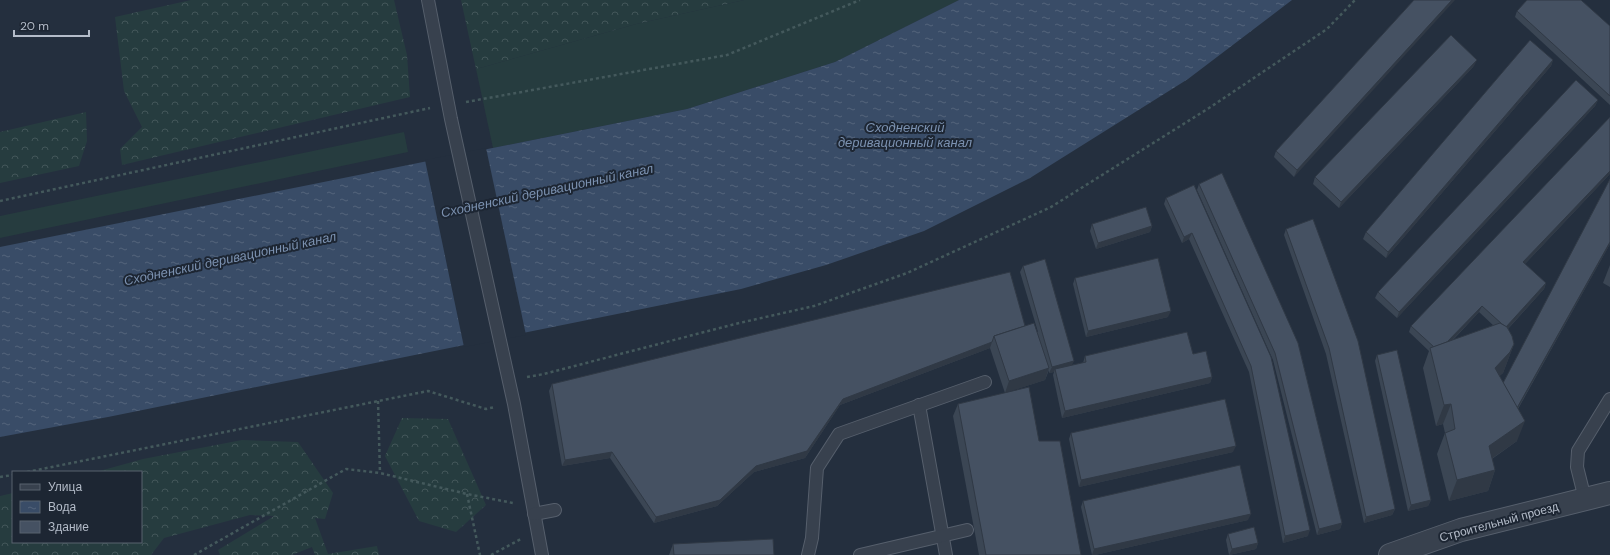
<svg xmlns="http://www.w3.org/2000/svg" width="1610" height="555" font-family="'DM Sans',sans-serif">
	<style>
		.grass { fill: #263c3f }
		.forest { fill: url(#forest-crowns) }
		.water { fill: url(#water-ripples) }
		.pier { fill: #242f3e }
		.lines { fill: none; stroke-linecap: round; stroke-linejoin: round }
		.service-casing { stroke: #565f6c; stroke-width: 14 }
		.tertiary-casing { stroke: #565f6c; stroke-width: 24 }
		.path { stroke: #44595c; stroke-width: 2.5; stroke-dasharray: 3 3; stroke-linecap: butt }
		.service { stroke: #38414e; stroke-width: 12 }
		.tertiary { stroke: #38414e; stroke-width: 22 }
		.wall { fill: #3b4654; fill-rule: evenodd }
		.shaded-wall { fill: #303945 }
		.building { fill: #455162; stroke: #303945 }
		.labels { text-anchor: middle; stroke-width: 4; stroke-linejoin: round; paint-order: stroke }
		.street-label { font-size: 12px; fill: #b4bcc9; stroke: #1d2633 }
		.water-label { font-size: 13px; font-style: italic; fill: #7c92b1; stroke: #1d2633 }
	</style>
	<defs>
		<pattern id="forest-crowns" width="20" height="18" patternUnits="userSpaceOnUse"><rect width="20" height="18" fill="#263c3f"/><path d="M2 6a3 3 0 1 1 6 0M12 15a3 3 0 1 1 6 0" fill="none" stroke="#435659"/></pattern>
		<pattern id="water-ripples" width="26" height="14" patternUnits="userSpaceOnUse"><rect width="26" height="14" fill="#394c67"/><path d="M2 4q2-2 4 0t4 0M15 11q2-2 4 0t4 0" fill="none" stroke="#53647b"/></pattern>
	</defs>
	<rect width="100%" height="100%" fill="#242f3e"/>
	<!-- grass -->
	<g class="grass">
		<path d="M 744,0 L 959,0 L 835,62 L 687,109 L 493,148 L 476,69 L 636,24 Z"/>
		<path d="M 404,132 L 408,152 L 0,238 L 0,216 Z"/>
	</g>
	<!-- forest -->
	<g class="forest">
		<path d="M 191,0 L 394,0 L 407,55 L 410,97 L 122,165 L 120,149 L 142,127 L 124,91 L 115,17 Z"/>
		<path d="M 461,0 L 744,0 L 636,24 L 476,69 Z"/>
		<path d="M 86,112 L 87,141 L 79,166 L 0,183 L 0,132 Z"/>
		<path d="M 402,418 L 448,419 L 486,505 L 456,532 L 419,521 L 385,456 Z"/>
		<path d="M 242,440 L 298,442 L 333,493 L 325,519 L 315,518 L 328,554 L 377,546 L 379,555 L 315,555 L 312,547 L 292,555 L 220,555 L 218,550 L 274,516 L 250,515 L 164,538 L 151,555 L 0,555 L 0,496 L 13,493 L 13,542 L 141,542 L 141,472 L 96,472 L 143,459 Z"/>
	</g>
	<!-- water -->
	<path class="water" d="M 959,0 L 1292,0 L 1188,79 L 1030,178 L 924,231 L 826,265 L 741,289 L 108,417 L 0,437 L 0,247 L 687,109 L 835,62 Z"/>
	<!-- pier -->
	<path class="pier" d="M 486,148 L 526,335 L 464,347 L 425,160 Z"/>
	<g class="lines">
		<defs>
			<g id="service">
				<path d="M 428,0 L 451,119 L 514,404 L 542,555"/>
				<path d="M 919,405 L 946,555"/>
				<path d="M 1585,499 L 1577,467 L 1578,451 L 1610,399"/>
				<path d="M 534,514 L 555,510"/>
				<path d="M 808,555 L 812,538 L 817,468 L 839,434 L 985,382"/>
				<path d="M 860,555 L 967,530"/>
			</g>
			<path id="tertiary" d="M 1390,555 L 1461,530 L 1610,493"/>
		</defs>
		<!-- service casing -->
		<use href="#service" class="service-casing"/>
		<!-- tertiary casing -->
		<use href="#tertiary" class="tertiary-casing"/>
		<!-- path -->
		<g class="path">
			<path d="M 466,102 L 727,55 L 860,0"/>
			<path d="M 0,201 L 430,108"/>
			<path d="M 527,377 L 544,374 L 735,324 L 814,306 L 907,273 L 1051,207 L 1209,108 L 1327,29 L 1355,0"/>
			<path d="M 378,401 L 380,473"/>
			<path d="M 27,472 L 428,391 L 486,409 L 495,407"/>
			<path d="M 0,477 L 13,475"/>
			<path d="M 467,494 L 480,555"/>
			<path d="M 194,555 L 346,469 L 380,473 L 467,494 L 513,503"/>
			<path d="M 491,555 L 521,539"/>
		</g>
		<!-- service -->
		<use href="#service" class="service"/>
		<!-- tertiary -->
		<use href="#tertiary" class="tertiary"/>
	</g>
	<!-- wall -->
	<g class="wall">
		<path d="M 1414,0 L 1294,177 L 1274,157 L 1276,151 Z"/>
		<path d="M 1517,11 L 1610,26 L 1610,105 L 1515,17 Z"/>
		<path d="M 1553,60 L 1551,66 L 1386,258 L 1363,239 L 1366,232 Z"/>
		<path d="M 1474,66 L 1339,208 L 1313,184 L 1315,177 Z"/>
		<path d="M 1598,100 L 1595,106 L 1397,318 L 1375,298 L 1378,292 Z"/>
		<path d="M 1610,174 L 1525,264 L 1546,283 L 1544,289 L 1508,329 L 1514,344 L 1503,373 L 1499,376 L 1503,383 L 1610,179 L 1610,244 L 1518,409 L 1517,441 L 1492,459 L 1495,470 L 1488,491 L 1449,501 L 1437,454 L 1445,433 L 1443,424 L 1436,426 L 1423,368 L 1429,351 L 1409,332 L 1411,326 ZM 1479,312 L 1494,326 L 1453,340 Z"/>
		<path d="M 1199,184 L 1298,343 L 1342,523 L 1340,529 L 1317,535 L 1273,360 L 1197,190 Z"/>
		<path d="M 1194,185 L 1308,536 L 1283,543 L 1249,372 L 1189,239 L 1182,243 L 1164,204 L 1166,198 Z"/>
		<path d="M 1092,224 L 1152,226 L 1150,232 L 1096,249 L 1090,231 Z"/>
		<path d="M 1286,229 L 1395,509 L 1392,515 L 1364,523 L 1326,354 L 1284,235 Z"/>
		<path d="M 1610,265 L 1610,287 L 1603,283 Z"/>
		<path d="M 1023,266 L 1072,365 L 1083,363 L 1085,356 L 1193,354 L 1212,377 L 1210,383 L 1062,418 L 1053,375 L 1054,372 L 1049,373 L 1049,370 L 1045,380 L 1007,392 L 1039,441 L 1081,555 L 979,555 L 953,416 L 958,404 L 1005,393 L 990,348 L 840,405 L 805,458 L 754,472 L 717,506 L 654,523 L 610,458 L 562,466 L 549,391 L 552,384 L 1025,326 L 1038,332 L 1020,272 Z"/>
		<path d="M 1075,278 L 1168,317 L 1086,337 L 1073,284 Z"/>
		<path d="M 1377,355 L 1431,500 L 1428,506 L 1408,511 L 1375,361 Z"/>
		<path d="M 1071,433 L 1233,452 L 1079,487 L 1069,439 Z"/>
		<path d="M 1083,501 L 1248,520 L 1095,555 L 1092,555 L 1081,507 Z"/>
		<path d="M 1228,534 L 1258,543 L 1256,549 L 1229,555 L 1226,540 Z"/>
		<path d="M 673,544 L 774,555 L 669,555 Z"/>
	</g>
	<!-- shaded-wall -->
	<g class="shaded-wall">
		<path d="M 1452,0 L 1455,0 L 1294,177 L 1297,170 Z"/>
		<path d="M 1477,60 L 1474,66 L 1339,208 L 1341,202 Z"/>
		<path d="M 1553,60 L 1551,66 L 1386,258 L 1388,252 Z"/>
		<path d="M 1598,100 L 1595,106 L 1397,318 L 1399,312 Z"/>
		<path d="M 1610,171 L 1610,174 L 1521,268 L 1523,262 Z"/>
		<path d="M 1152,226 L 1150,232 L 1096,249 L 1098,243 Z"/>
		<path d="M 1192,233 L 1189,239 L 1182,243 L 1184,237 Z"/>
		<path d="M 1610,242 L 1610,244 L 1515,413 L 1507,414 Z"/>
		<path d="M 1546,283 L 1544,289 L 1503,334 L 1505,328 Z"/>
		<path d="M 1482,306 L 1479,312 L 1436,357 L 1438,351 Z"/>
		<path d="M 1171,311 L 1168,317 L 1086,337 L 1088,331 Z"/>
		<path d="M 992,342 L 990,348 L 840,405 L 805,458 L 754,472 L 717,506 L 654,523 L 656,517 L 756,466 L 843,399 Z"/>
		<path d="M 1514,344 L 1503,373 L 1487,388 L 1495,368 Z"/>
		<path d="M 1074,361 L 1071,367 L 1055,369 L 1054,372 L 1049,373 L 1052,367 Z"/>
		<path d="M 1049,368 L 1045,380 L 1005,393 L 1009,381 Z"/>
		<path d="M 1212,377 L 1210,383 L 1062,418 L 1065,411 Z"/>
		<path d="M 1451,404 L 1443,424 L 1436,426 L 1444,405 Z"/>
		<path d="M 1525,421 L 1517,441 L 1481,466 L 1489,446 Z"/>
		<path d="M 1236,446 L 1233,452 L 1079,487 L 1081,480 Z"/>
		<path d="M 612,452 L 610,458 L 562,466 L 565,460 Z"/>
		<path d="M 1495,470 L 1488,491 L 1449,501 L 1457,480 Z"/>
		<path d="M 1431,500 L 1428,506 L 1408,511 L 1411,505 Z"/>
		<path d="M 1395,509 L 1392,515 L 1364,523 L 1366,517 Z"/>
		<path d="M 1251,514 L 1248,520 L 1095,555 L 1092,555 L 1094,549 Z"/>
		<path d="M 1342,523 L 1340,529 L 1317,535 L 1319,529 Z"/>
		<path d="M 1310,530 L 1308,536 L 1283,543 L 1285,536 Z"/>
		<path d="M 1258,543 L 1256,549 L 1229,555 L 1232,549 Z"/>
	</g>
	<!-- building -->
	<g class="building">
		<path d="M 1414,0 L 1452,0 L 1297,170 L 1276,151 Z"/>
		<path d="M 1527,0 L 1581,0 L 1610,26 L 1610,96 L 1517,11 Z"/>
		<path d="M 1451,35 L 1477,60 L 1341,202 L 1315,177 Z"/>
		<path d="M 1530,40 L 1553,60 L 1388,252 L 1366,232 Z"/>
		<path d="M 1576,80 L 1598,100 L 1399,312 L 1378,292 Z"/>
		<path d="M 1610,117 L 1610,171 L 1523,262 L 1546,283 L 1506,327 L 1502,324 L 1482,306 L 1447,342 L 1434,347 L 1411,326 Z"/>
		<path d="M 1222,173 L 1298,343 L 1342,523 L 1319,529 L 1275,353 L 1199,184 Z"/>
		<path d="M 1610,179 L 1610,242 L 1517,408 L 1503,383 Z"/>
		<path d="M 1194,185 L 1271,357 L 1310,530 L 1285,536 L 1251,366 L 1192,233 L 1184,237 L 1166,198 Z"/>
		<path d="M 1146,207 L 1152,226 L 1098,243 L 1092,224 Z"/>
		<path d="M 1313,219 L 1358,341 L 1395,509 L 1366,517 L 1329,348 L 1286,229 Z"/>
		<path d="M 1158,258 L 1171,311 L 1088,331 L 1075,278 Z"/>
		<path d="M 1045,259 L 1074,361 L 1052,367 L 1023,266 Z"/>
		<path d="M 1010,272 L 1025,326 L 994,336 L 992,342 L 843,399 L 807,451 L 756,466 L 720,500 L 656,517 L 612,452 L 565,460 L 552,384 Z"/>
		<path d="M 1034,323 L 1049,368 L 1009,381 L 994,336 Z"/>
		<path d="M 1500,323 L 1507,327 L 1512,336 L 1514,344 L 1510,352 L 1495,368 L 1525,421 L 1489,446 L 1495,470 L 1457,480 L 1445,433 L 1455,429 L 1451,404 L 1444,405 L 1430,348 Z"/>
		<path d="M 1187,332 L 1193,354 L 1206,351 L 1212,377 L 1065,411 L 1055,369 L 1086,362 L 1085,356 Z"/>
		<path d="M 1397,350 L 1431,500 L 1411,505 L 1377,355 Z"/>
		<path d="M 1029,387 L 1039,441 L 1060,441 L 1081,555 L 986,555 L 958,404 Z"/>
		<path d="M 1225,399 L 1236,446 L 1081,480 L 1071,433 Z"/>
		<path d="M 1240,465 L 1251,514 L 1094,549 L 1083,501 Z"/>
		<path d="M 1254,527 L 1258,543 L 1232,549 L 1228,534 Z"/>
		<path d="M 773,539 L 774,555 L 674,555 L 673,544 Z"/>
	</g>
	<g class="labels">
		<!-- street labels -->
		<g class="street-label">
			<text transform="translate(1499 522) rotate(-15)" y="4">Строительный проезд</text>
		</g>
		<!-- water labels -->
		<g class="water-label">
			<text x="905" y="132">Сходненский<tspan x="905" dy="15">деривационный канал</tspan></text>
			<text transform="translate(547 190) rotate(-12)" y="5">Сходненский деривационный канал</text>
			<text transform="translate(230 258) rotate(-12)" y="5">Сходненский деривационный канал</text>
		</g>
	</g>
	<!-- legend -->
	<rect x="12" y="471" width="130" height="72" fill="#1d2633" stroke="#59626f"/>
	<rect x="20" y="484" width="20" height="6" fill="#38414e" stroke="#59626f"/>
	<text x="48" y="491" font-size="12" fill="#b4bcc9">Улица</text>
	<rect x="20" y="501" width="20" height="12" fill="url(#water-ripples)" stroke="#59626f"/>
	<text x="48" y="511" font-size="12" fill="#b4bcc9">Вода</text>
	<rect x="20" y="521" width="20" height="12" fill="#455162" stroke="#59626f"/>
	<text x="48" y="531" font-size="12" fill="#b4bcc9">Здание</text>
	<!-- scale -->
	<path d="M14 30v6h75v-6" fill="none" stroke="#b4bcc9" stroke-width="2"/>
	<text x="20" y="30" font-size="12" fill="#b4bcc9" stroke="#1d2633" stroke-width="3" paint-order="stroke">20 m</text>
</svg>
